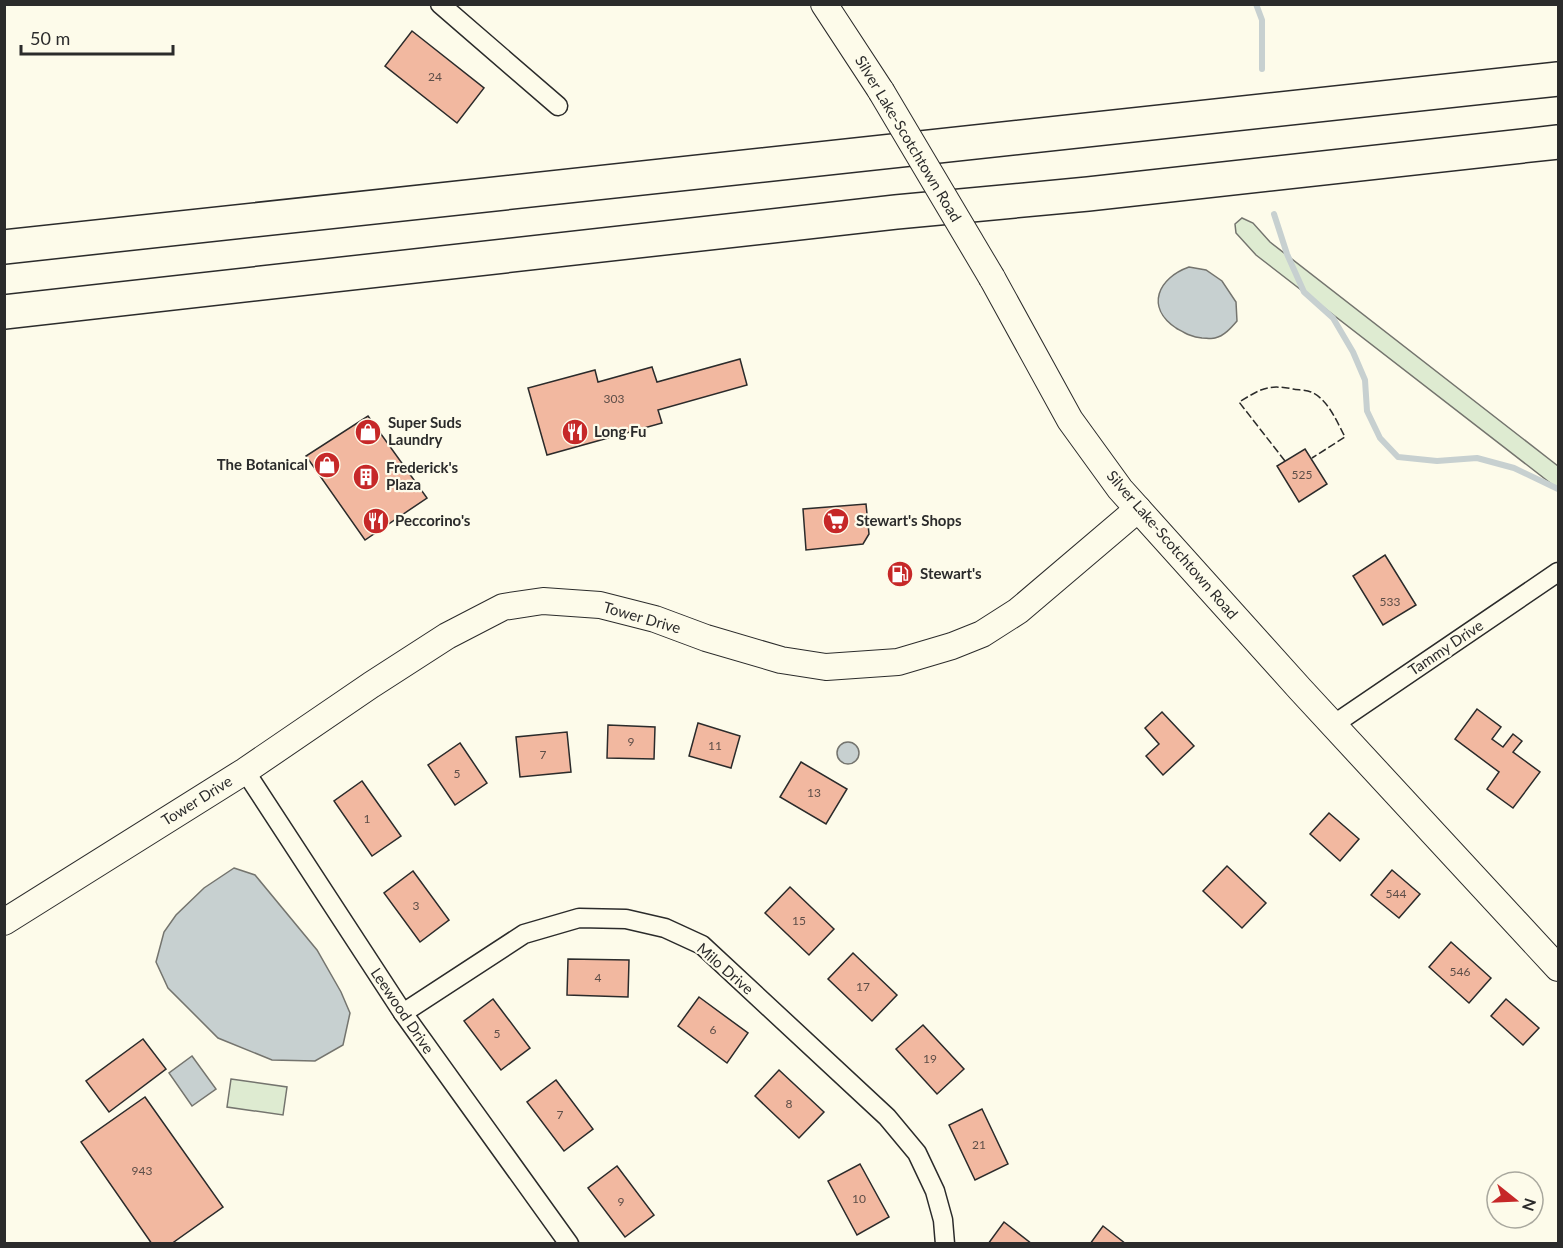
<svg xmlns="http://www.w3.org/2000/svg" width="1563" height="1248" font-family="Lato,sans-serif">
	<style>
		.green { fill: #deebd1; stroke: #74746e; stroke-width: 1.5 }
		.water { fill: #c7d0d0; stroke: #74746e; stroke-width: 1.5 }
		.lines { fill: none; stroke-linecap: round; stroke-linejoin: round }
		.stream { stroke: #c7d0d0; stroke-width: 6 }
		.building { fill: #f2b8a0; stroke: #2b2b2b; stroke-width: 1.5 }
		.street-casing { stroke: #2b2b2b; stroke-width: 21 }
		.secondary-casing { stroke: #2b2b2b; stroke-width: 28 }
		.highway-casing { stroke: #2b2b2b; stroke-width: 36 }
		.street { stroke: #fdfbea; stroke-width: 18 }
		.secondary { stroke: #fdfbea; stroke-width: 26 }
		.highway { stroke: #fdfbea; stroke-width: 33 }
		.secondary-bridge-casing { stroke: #2b2b2b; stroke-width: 28; stroke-linecap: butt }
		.secondary-bridge { stroke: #fdfbea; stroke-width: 26 }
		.fence { stroke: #2b2b2b; stroke-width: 1.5; stroke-dasharray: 8 3; stroke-linecap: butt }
		.labels { text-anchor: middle; stroke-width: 4.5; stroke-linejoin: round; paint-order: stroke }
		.number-label { font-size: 12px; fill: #5d4e48 }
		.street-label { font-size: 15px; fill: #2b2b2b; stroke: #fdfbea }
		.poi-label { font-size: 15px; font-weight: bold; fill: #2b2b2b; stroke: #fdfbea; text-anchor: start }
	</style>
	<rect width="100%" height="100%" fill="#fdfbea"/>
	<!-- green -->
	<g class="green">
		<path d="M 1242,218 L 1253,223 L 1270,242 L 1558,466 L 1558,489 L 1256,255 L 1236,233 L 1235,224 Z"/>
		<path d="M 231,1079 L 287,1087 L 283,1115 L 227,1107 Z"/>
	</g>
	<!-- water -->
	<g class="water">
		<path d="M 1189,267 L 1206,270 L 1222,281 L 1236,302 L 1237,321 C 1231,328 1224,336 1215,338 C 1212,339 1206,338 1202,338 C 1191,337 1185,333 1176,328 C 1145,307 1158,278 1189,267 Z"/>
		<circle cx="848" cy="753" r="11"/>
		<path d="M 234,868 L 255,875 L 317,950 L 341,992 L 350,1013 L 343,1045 L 315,1061 L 272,1060 L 218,1038 L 168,988 L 156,962 L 164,932 L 176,915 L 204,888 Z"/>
		<path d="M 192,1056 L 216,1089 L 192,1106 L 169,1073 Z"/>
	</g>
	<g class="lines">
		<!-- stream -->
		<g class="stream">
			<path d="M 1256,4 L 1262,20 L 1262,69"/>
			<path d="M 1274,214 L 1287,254 L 1304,292 L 1333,318 L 1353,352 L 1365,380 L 1367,411 L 1380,438 L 1398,457 L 1437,461 L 1477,458 L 1514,468 L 1558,489"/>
		</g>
	</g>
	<!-- building -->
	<g class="building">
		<path d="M 412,31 L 484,88 L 457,123 L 385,66 Z"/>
		<path d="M 740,359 L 747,385 L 658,410 L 662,423 L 547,455 L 528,388 L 595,370 L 598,382 L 652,367 L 657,382 Z"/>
		<path d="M 368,416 L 427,498 L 365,540 L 306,456 Z"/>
		<path d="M 1305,449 L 1327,484 L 1299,502 L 1277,466 Z"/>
		<path d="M 866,504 L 869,534 L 863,544 L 806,550 L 803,509 Z"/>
		<path d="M 1385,555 L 1416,605 L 1383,625 L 1353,576 Z"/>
		<path d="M 1477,709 L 1501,727 L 1492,739 L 1503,747 L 1513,734 L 1522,741 L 1513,752 L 1540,772 L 1513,808 L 1487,789 L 1499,772 L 1455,739 Z"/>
		<path d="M 1162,712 L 1194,746 L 1163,775 L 1146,756 L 1159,744 L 1145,728 Z"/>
		<path d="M 698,723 L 740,736 L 731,768 L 689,756 Z"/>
		<path d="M 608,725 L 655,727 L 654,759 L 607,758 Z"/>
		<path d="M 567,732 L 571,772 L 520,777 L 516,737 Z"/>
		<path d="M 460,743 L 487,783 L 455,805 L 428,765 Z"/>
		<path d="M 801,762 L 847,789 L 826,824 L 780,797 Z"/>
		<path d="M 362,781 L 401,836 L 372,856 L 334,801 Z"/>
		<path d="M 1329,813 L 1359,839 L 1340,861 L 1310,834 Z"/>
		<path d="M 1227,866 L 1266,903 L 1242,928 L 1203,891 Z"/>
		<path d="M 1392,870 L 1420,894 L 1399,918 L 1371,895 Z"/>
		<path d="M 413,871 L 449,920 L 420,942 L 384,893 Z"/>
		<path d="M 790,887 L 834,929 L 809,955 L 765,913 Z"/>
		<path d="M 1451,942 L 1491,978 L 1469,1003 L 1429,967 Z"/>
		<path d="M 853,953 L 897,995 L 872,1021 L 828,979 Z"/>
		<path d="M 568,959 L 629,960 L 628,997 L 567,995 Z"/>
		<path d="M 699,997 L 748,1033 L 727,1063 L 678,1026 Z"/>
		<path d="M 493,999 L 530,1048 L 501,1070 L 464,1021 Z"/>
		<path d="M 1506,999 L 1539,1028 L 1523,1045 L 1491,1016 Z"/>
		<path d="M 923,1025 L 964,1069 L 937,1094 L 896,1049 Z"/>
		<path d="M 143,1039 L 166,1069 L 109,1112 L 86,1081 Z"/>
		<path d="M 779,1070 L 824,1112 L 799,1138 L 755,1096 Z"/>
		<path d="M 556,1080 L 593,1129 L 564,1151 L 527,1102 Z"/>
		<path d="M 145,1097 L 223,1207 L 171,1244 L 152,1244 L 81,1142 Z"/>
		<path d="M 982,1109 L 1008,1164 L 975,1180 L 949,1125 Z"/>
		<path d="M 860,1164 L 889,1217 L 857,1235 L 828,1181 Z"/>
		<path d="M 617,1166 L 654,1215 L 625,1237 L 588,1188 Z"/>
		<path d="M 1004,1222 L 1032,1244 L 988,1244 Z"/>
		<path d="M 1103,1226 L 1126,1244 L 1090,1244 Z"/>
	</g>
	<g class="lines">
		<defs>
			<g id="street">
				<path d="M 440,4 L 558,106"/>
				<path d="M 1333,725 L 1558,572"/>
				<path d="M 245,771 L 403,1013 L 569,1244"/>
				<path d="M 403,1013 L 524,934 L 579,918 L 626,919 L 665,928 L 702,945 L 887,1117 L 917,1153 L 935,1191 L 943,1220 L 945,1244"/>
			</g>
			<g id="secondary">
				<path d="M 824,4 L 881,91"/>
				<path d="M 992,278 L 1070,420 L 1120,489 L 1300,689 L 1558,968"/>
				<path d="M 4,922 L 245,771 L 371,685 L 447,636 L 503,607 L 543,601 L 600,605 L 655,619 L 706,638 L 781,660 L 826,667 L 898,662 L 952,646 L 982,634 L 1018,611 L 1138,509"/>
			</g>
			<g id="highway">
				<path d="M 4,247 L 1558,79"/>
				<path d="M 4,312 L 896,212 L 1088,194 L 1558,142"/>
			</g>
		</defs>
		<!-- street casing -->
		<use href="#street" class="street-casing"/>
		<!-- secondary casing -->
		<use href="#secondary" class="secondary-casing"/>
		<!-- highway casing -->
		<use href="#highway" class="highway-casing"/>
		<!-- street -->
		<use href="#street" class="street"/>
		<!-- secondary -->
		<use href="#secondary" class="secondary"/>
		<!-- highway -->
		<use href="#highway" class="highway"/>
		<defs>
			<path id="secondary-bridge" d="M 881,91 L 992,278"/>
		</defs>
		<!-- secondary-bridge casing -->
		<use href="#secondary-bridge" class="secondary-bridge-casing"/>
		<!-- secondary-bridge -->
		<use href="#secondary-bridge" class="secondary-bridge"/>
		<!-- fence -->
		<path class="fence" d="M 1285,461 L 1239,402 C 1261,389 1267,384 1293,389 C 1298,390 1306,390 1311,392 C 1328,399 1337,422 1345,437 L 1312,458"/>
	</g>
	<!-- icons -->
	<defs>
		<symbol id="shop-disc" viewBox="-11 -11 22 22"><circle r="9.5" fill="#c62828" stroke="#fdfbea"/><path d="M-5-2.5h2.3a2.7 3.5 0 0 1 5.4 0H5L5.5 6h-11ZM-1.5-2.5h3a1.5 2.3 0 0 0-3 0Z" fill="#fff"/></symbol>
		<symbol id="restaurant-disc" viewBox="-11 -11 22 22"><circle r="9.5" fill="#c62828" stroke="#fdfbea"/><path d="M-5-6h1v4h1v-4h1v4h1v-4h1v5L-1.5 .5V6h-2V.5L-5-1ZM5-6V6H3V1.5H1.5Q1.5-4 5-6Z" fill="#fff"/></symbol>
		<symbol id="building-disc" viewBox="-11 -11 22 22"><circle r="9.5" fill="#c62828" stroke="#fdfbea"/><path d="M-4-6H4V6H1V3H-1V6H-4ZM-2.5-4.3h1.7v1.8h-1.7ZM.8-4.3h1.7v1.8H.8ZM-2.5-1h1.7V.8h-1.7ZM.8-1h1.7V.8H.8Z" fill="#fff"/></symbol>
		<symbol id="supermarket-disc" viewBox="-11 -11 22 22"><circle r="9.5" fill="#c62828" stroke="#fdfbea"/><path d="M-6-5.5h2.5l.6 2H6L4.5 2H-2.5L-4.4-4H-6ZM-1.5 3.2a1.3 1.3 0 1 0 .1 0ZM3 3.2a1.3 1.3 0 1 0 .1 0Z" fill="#fff"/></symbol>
		<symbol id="fuel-disc" viewBox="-11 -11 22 22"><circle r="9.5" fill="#c62828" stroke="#fdfbea"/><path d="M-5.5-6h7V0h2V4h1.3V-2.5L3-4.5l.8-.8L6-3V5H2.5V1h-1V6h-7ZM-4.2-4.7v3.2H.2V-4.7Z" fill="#fff"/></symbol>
	</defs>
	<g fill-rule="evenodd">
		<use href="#shop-disc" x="353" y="417" width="30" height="30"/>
		<use href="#restaurant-disc" x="560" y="417" width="30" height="30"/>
		<use href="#shop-disc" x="312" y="450" width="30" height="30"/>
		<use href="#building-disc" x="351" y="462" width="30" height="30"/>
		<use href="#restaurant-disc" x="361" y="506" width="30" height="30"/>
		<use href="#supermarket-disc" x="821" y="506" width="30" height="30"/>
		<use href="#fuel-disc" x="885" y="559" width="30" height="30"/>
	</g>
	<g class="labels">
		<!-- number labels -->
		<g class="number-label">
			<text x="435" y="81">24</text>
			<text x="614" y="403">303</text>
			<text x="1302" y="479">525</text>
			<text x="1390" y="606">533</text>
			<text x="631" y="746">9</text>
			<text x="715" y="750">11</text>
			<text x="543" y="759">7</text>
			<text x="457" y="778">5</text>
			<text x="814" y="797">13</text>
			<text x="367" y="823">1</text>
			<text x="1396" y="898">544</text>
			<text x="416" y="910">3</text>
			<text x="799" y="925">15</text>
			<text x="1460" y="976">546</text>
			<text x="598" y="982">4</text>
			<text x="863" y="991">17</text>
			<text x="713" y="1034">6</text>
			<text x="497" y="1038">5</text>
			<text x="930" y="1063">19</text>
			<text x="789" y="1108">8</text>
			<text x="560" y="1119">7</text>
			<text x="979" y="1149">21</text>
			<text x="142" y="1175">943</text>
			<text x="859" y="1203">10</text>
			<text x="621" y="1206">9</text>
		</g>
		<!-- street labels -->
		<g class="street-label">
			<text transform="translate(908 139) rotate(59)" y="5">Silver Lake-Scotchtown Road</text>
			<text transform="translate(1172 545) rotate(49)" y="5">Silver Lake-Scotchtown Road</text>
			<text transform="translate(642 618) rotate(16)" y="5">Tower Drive</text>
			<text transform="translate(1446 648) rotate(-34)" y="5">Tammy Drive</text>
			<text transform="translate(197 801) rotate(-32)" y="5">Tower Drive</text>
			<text transform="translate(725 969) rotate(41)" y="5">Milo Drive</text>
			<text transform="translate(402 1011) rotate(56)" y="5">Leewood Drive</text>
		</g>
		<!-- poi labels -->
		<g class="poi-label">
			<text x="388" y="428">Super Suds<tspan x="388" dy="17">Laundry</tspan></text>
			<text x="594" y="437">Long Fu</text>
			<text x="308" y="470" text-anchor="end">The Botanical</text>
			<text x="386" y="473">Frederick's<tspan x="386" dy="17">Plaza</tspan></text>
			<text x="395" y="526">Peccorino's</text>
			<text x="856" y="526">Stewart's Shops</text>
			<text x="920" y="579">Stewart's</text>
		</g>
	</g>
	<!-- border -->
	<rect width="1563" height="1248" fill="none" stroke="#2b2b2b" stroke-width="12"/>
	<!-- north arrow -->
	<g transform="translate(1515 1200) rotate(108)"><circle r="28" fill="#fdfbea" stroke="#a9a89e" stroke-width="1.5"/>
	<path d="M0-4.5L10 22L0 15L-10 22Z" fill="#c62828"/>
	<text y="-9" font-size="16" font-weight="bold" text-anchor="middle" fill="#2b2b2b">N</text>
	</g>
	<!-- scale -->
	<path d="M21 45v9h152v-9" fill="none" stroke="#2b2b2b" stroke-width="3"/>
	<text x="30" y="45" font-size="18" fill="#2b2b2b" stroke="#fdfbea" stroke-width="4.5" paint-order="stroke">50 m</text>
</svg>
